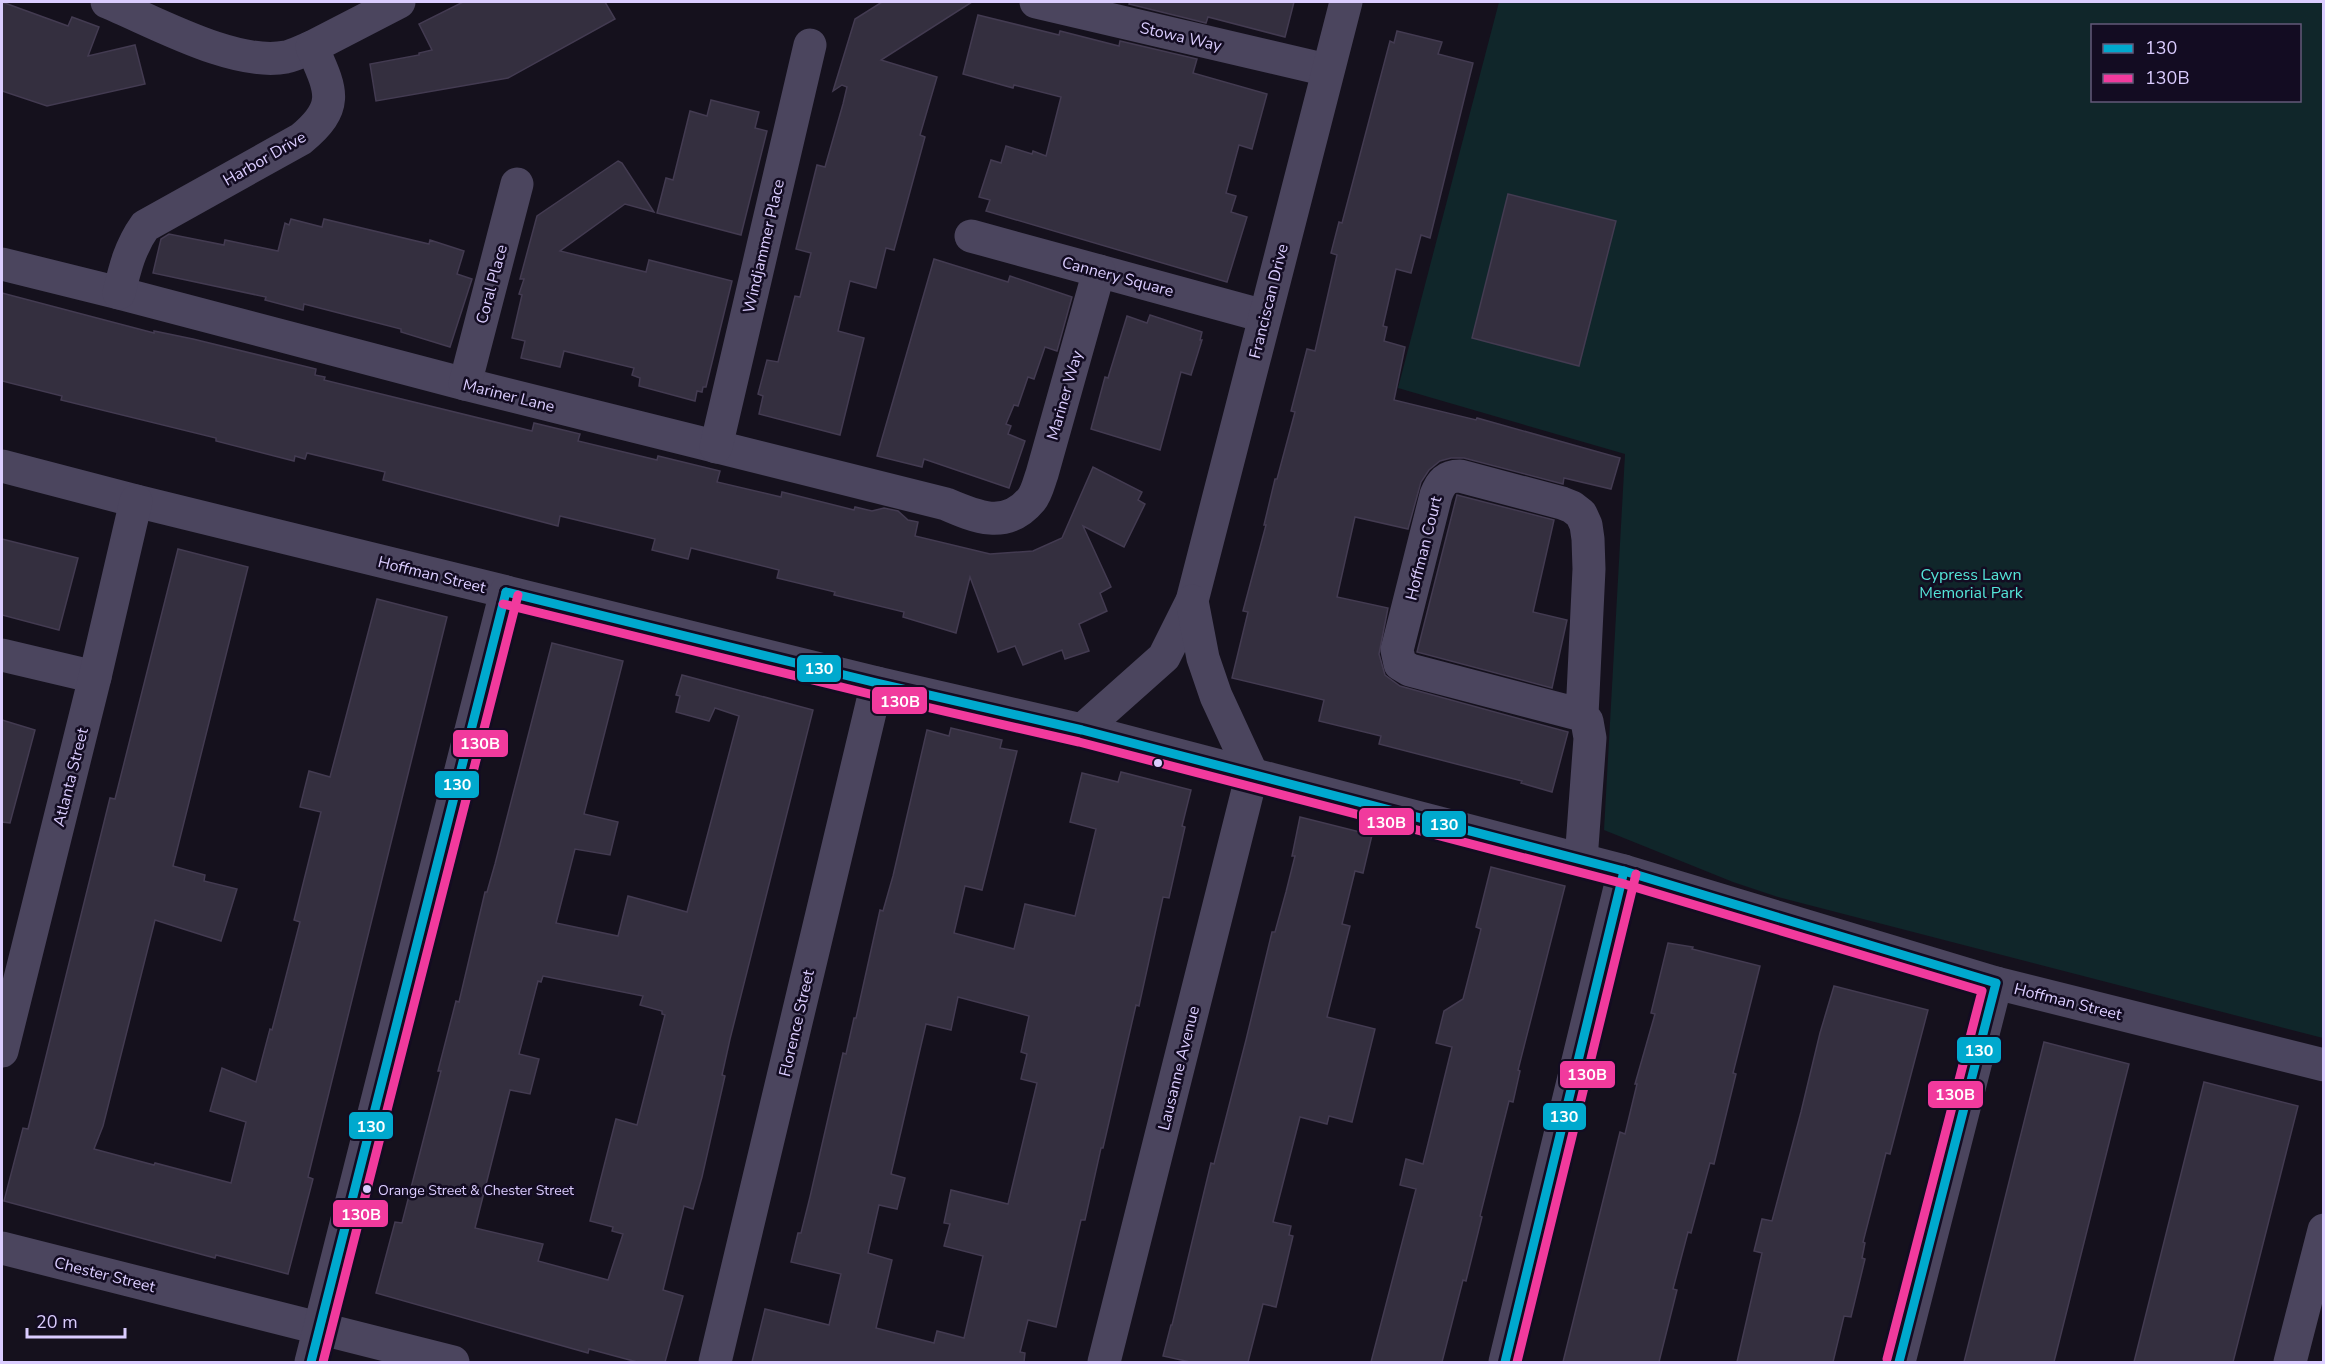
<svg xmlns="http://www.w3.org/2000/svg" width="2325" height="1364" font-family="'Nunito Sans',sans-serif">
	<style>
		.green { fill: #10262a; fill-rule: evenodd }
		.building { fill: #342f3f; stroke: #433b51; stroke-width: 1.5; fill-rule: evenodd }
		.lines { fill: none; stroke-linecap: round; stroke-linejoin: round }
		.minor { stroke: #4b455e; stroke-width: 33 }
		.bus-1-casing { stroke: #130c22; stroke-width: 14 }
		.bus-2-casing { stroke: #130c22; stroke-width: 14 }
		.bus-1 { stroke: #00a9ce; stroke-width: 9 }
		.bus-2 { stroke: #f13a9d; stroke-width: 9 }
		.bus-dot { fill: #dbcdff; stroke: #130c22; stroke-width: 2 }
		.labels { text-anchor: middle; stroke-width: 5; stroke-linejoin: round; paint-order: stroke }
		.bus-label { font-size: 14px; fill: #dbcdff; stroke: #130c22; text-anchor: start }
		.street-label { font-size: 16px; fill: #dbcdff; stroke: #130c22 }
		.park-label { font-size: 16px; fill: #54e4d8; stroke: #130c22 }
		.line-badge { stroke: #130c22; stroke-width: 2 }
		.badge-label { font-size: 16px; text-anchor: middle; font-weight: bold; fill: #fff }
	</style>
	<rect width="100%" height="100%" fill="#15111d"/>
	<!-- green -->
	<path class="green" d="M 1499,2 L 2323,2 L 2323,1038 L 1778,897 L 1733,882 L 1604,830 L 1625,454 L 1398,388 ZM 2092,26 L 2300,26 L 2300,100 L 2092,100 Z"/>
	<!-- building -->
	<g class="building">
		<path d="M 2,2 L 68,26 L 72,17 L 99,27 L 88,56 L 135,45 L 145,84 L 47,106 L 2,91 Z"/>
		<path d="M 463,2 L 605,2 L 615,19 L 508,78 L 376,101 L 370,64 L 419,55 L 419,53 L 432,50 L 419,24 Z"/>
		<path d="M 882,2 L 972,2 L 881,60 L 937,77 L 920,135 L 925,137 L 894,250 L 886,248 L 876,288 L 850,281 L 838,331 L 864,338 L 840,435 L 759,414 L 763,396 L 758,394 L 767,360 L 778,362 L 795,296 L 800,297 L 811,253 L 796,249 L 817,165 L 825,167 L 843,104 L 847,87 L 842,85 L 833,91 L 855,19 Z"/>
		<path d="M 1130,2 L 1294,2 L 1285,37 L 1208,17 L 1206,23 L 1129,4 Z"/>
		<path d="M 978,15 L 1059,35 L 1060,31 L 1119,46 L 1120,41 L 1197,59 L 1193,73 L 1267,94 L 1252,149 L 1239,145 L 1226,193 L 1236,196 L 1231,212 L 1247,217 L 1227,282 L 986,211 L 990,200 L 979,197 L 991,160 L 1001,163 L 1006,146 L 1032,154 L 1033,151 L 1046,156 L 1061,97 L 1014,85 L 1013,88 L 963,74 Z"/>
		<path d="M 1397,31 L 1442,42 L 1438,54 L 1473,63 L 1430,238 L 1421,235 L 1411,273 L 1396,269 L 1383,326 L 1387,327 L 1384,341 L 1405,347 L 1394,400 L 1476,420 L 1477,418 L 1620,458 L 1611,489 L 1564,478 L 1563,484 L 1464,458 L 1451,458 L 1440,461 L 1429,470 L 1421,482 L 1408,529 L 1355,517 L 1337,597 L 1388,608 L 1379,654 L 1385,675 L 1400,686 L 1568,732 L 1552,792 L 1521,783 L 1522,781 L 1379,744 L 1381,736 L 1319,721 L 1324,700 L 1232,678 L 1248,612 L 1243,611 L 1266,525 L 1264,525 L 1275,479 L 1277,479 L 1295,412 L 1291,411 L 1307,349 L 1315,351 L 1337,255 L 1331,253 L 1339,222 L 1342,223 L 1390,41 L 1394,43 Z"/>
		<path d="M 711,100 L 759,112 L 755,128 L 767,131 L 741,235 L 657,213 L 666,178 L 673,180 L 690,111 L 707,116 Z"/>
		<path d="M 618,161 L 622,163 L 654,212 L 625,204 L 560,251 L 646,272 L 649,260 L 732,281 L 706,387 L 703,387 L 702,392 L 697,391 L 695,401 L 639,386 L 640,378 L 632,375 L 634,368 L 564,351 L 560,367 L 521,358 L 525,341 L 512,338 L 522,295 L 519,294 L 524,279 L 520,279 L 537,216 Z"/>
		<path d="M 1508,194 L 1616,221 L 1579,366 L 1472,338 Z"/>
		<path d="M 291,219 L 322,227 L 324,219 L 429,244 L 430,240 L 464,251 L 457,274 L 472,279 L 450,347 L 401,332 L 401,329 L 304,304 L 303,310 L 265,300 L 266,297 L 153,273 L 161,239 L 169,234 L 224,245 L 225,240 L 278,251 L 285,223 L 289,225 Z"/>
		<path d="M 934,259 L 1008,282 L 1010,276 L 1072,297 L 1057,351 L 1045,347 L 1034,379 L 1028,377 L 1018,406 L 1014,405 L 1006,424 L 1011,426 L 1008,434 L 1025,441 L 1009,488 L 924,459 L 922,467 L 877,456 Z"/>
		<path d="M 2,293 L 154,333 L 154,331 L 193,339 L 316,369 L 315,375 L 325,377 L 324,380 L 532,431 L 534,423 L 580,434 L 578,441 L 657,460 L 658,456 L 720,471 L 717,482 L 781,497 L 782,492 L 854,510 L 855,507 L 872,511 L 884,508 L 898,511 L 908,520 L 918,522 L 915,536 L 990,554 L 1033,551 L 1062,538 L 1093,467 L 1142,492 L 1138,500 L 1145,504 L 1124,547 L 1083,526 L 1111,587 L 1100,593 L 1107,611 L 1079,624 L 1089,651 L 1065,659 L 1062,650 L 1023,665 L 1015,646 L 998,652 L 970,577 L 956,633 L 903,617 L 904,612 L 834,595 L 835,592 L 777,578 L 779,570 L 691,548 L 688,559 L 652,550 L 655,539 L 560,516 L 558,526 L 383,480 L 385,472 L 307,453 L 305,459 L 295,456 L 294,461 L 216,441 L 216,438 L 61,400 L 62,396 L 2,381 Z"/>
		<path d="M 1150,315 L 1202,332 L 1200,340 L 1202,340 L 1191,375 L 1181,372 L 1160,450 L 1091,429 L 1105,377 L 1108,378 L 1127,316 L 1147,323 Z"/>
		<path d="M 1457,495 L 1554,520 L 1533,612 L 1567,620 L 1552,688 L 1417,652 Z"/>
		<path d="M 2,539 L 78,558 L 59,630 L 2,615 Z"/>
		<path d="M 178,549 L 248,567 L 173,866 L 205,875 L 204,881 L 237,889 L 221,941 L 155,920 L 103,1126 L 94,1149 L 154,1165 L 155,1163 L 231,1183 L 246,1122 L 210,1111 L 222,1068 L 256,1082 L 270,1029 L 272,1030 L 300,922 L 294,920 L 321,812 L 300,807 L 309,771 L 330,777 L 377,599 L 447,617 L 308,1177 L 313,1179 L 288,1274 L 216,1255 L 215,1258 L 4,1201 L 23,1128 L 28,1129 L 110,798 L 115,799 Z"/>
		<path d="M 552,643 L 623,661 L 584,814 L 618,822 L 610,855 L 575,849 L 556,923 L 618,936 L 628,896 L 687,912 L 739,716 L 715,708 L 709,721 L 676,712 L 680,696 L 676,695 L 682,675 L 813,710 L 730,1039 L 722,1075 L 725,1076 L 702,1177 L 693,1209 L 684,1206 L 663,1290 L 683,1296 L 665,1362 L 637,1362 L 589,1349 L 588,1353 L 376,1293 L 395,1222 L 402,1223 L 441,1071 L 438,1071 L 456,1001 L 459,1002 L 485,892 L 487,892 L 495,864 ZM 543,976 L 643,996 L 640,1005 L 662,1011 L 662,1014 L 665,1015 L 637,1125 L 616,1119 L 590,1221 L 613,1227 L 612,1231 L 623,1234 L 608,1280 L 538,1261 L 543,1244 L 475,1228 L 510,1090 L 530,1094 L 539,1059 L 519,1054 L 538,981 L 541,982 Z"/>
		<path d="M 2,720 L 35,730 L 10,823 L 2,822 Z"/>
		<path d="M 951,728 L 1002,740 L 1000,748 L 1017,751 L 982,890 L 965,886 L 954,933 L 1014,949 L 1025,904 L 1075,916 L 1096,829 L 1070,822 L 1082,773 L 1118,782 L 1121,772 L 1191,790 L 1182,826 L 1185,827 L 1169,898 L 1163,897 L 1139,1006 L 1136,1005 L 1103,1148 L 1101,1148 L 1085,1220 L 1081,1220 L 1056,1327 L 1028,1320 L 1020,1352 L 1025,1353 L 1024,1362 L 752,1362 L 765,1309 L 829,1325 L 841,1274 L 791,1262 L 798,1233 L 801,1233 L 810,1197 L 843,1053 L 846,1054 L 854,1018 L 856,1018 L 880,910 L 883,911 L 893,876 L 927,730 L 949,736 ZM 958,997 L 1029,1016 L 1021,1052 L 1027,1054 L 1021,1079 L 1037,1083 L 1008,1204 L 951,1190 L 944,1223 L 950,1224 L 944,1246 L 983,1256 L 964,1338 L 937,1331 L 934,1343 L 876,1328 L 892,1260 L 868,1253 L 879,1205 L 897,1209 L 905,1178 L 891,1174 L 926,1024 L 951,1030 Z"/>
		<path d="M 1300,817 L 1372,835 L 1363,873 L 1355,871 L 1342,924 L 1350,926 L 1327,1017 L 1375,1029 L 1352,1122 L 1329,1116 L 1327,1124 L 1300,1117 L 1273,1222 L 1291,1226 L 1289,1235 L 1293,1236 L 1276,1307 L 1263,1304 L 1248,1362 L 1190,1362 L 1163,1356 L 1171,1325 L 1172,1325 L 1211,1163 L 1214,1164 L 1246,1040 L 1272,932 L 1275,932 L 1286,892 L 1295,856 L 1292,856 Z"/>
		<path d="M 1491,867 L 1565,886 L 1518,1070 L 1520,1071 L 1513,1102 L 1509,1101 L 1480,1216 L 1482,1217 L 1466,1281 L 1463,1280 L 1442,1362 L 1371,1362 L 1416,1189 L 1400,1185 L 1406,1159 L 1423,1164 L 1452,1047 L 1436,1043 L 1444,1011 L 1463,999 L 1481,929 L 1476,927 Z"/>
		<path d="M 1668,943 L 1693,947 L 1692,949 L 1760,966 L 1733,1073 L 1736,1074 L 1714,1164 L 1710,1163 L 1691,1233 L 1688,1232 L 1673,1289 L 1677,1290 L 1659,1362 L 1563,1362 L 1620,1132 L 1625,1134 L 1637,1084 L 1635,1084 L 1655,1014 L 1651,1013 Z"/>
		<path d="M 1834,986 L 1928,1010 L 1890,1154 L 1886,1153 L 1863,1242 L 1865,1243 L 1862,1258 L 1865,1259 L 1851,1317 L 1844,1316 L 1833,1362 L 1737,1362 L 1762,1253 L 1754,1251 L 1762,1219 L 1772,1221 L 1801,1112 L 1820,1033 Z"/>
		<path d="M 2044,1042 L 2129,1064 L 2114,1123 L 2054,1362 L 1964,1362 Z"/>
		<path d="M 2204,1082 L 2298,1106 L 2233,1362 L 2134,1362 Z"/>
	</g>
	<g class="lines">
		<!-- minor -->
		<g class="minor">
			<path d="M 107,2 C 155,22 235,67 286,57 C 295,55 304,50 312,47"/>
			<path d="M 1036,2 L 1327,70"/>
			<path d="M 971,236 L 1264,316"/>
			<path d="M 2,264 L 119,293 L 465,384 L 946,504 C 976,517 1006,530 1031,500 C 1037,493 1039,482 1042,474 L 1099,271"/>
			<path d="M 119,293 C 125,268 130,247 145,226 L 301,139 C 341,106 331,90 312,47 L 399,2"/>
			<path d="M 465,384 L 517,184"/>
			<path d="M 716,447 L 810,45"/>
			<path d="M 2,466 L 136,501 L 877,683 L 1082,730 L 1624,871 L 1996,983 L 2324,1065"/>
			<path d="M 2,655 L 95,677"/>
			<path d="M 1082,730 L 1164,657 L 1192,601 L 1346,2"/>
			<path d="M 1581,860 L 1590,738 L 1587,721 L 1582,715 L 1589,569 L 1588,539 L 1586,525 L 1581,514 L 1572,507 L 1562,503 L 1460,476 C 1446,476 1441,482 1436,495 L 1397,650 L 1400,664 L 1410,670 L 1582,715"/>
			<path d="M 2,1051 L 95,677 L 136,501"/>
			<path d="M 2,1248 L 453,1362"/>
			<path d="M 311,1362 L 506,592"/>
			<path d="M 715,1362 L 877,683"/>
			<path d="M 1104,1362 L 1252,774 L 1216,696 L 1203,658 L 1192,601"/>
			<path d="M 1505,1362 L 1624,871"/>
			<path d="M 1899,1362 L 1996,983"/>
			<path d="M 2290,1362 L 2324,1230"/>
		</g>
		<defs>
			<g id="bus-1">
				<path d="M 506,592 L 877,683 L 1082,730 L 1624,871 L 1996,983 L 1899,1362"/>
				<path d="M 311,1362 L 506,592"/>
				<path d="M 1505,1362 L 1624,871"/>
			</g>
			<g id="bus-2">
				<path d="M 503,604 L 874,695 L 1079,742 L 1621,883 L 1982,991 L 1887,1359"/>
				<path d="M 323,1362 L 518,595"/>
				<path d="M 1517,1362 L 1636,874"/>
			</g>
		</defs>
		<!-- bus-1 casing -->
		<use href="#bus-1" class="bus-1-casing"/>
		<!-- bus-2 casing -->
		<use href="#bus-2" class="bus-2-casing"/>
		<!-- bus-1 -->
		<use href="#bus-1" class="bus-1"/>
		<!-- bus-2 -->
		<use href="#bus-2" class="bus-2"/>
	</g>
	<!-- markers -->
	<g class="bus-dot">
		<circle cx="1158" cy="763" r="5"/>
		<circle cx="367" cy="1189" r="5"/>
	</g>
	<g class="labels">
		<!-- bus labels -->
		<g class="bus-label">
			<text x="378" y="1195">Orange Street &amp; Chester Street</text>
		</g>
		<!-- street labels -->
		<g class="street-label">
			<text transform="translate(1181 36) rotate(13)" y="6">Stowa Way</text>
			<text transform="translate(264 158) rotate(-30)" y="6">Harbor Drive</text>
			<text transform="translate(763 246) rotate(-77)" y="6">Windjammer Place</text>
			<text transform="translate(1118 276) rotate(15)" y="6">Cannery Square</text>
			<text transform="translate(491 284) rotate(-75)" y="6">Coral Place</text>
			<text transform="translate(1268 301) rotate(-76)" y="6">Franciscan Drive</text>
			<text transform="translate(509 395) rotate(14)" y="6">Mariner Lane</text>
			<text transform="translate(1064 395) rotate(-74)" y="6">Mariner Way</text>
			<text transform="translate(1423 548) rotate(-76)" y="6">Hoffman Court</text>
			<text transform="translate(432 574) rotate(14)" y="6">Hoffman Street</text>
			<text transform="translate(70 777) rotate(-76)" y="6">Atlanta Street</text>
			<text transform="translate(2068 1001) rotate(14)" y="6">Hoffman Street</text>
			<text transform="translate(796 1023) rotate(-77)" y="6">Florence Street</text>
			<text transform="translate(1178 1068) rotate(-76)" y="6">Lausanne Avenue</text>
			<text transform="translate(105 1274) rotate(14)" y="6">Chester Street</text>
		</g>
		<!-- park labels -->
		<g class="park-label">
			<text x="1971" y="580">Cypress Lawn<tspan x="1971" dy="18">Memorial Park</tspan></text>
		</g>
	</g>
	<g class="line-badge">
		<rect x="796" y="654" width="46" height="29" rx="6" fill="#00a9ce"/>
		<rect x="871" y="686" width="57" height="29" rx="6" fill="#f13a9d"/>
		<rect x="452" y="729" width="57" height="29" rx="6" fill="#f13a9d"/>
		<rect x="434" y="770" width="46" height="29" rx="6" fill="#00a9ce"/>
		<rect x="1358" y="807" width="57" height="29" rx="6" fill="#f13a9d"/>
		<rect x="1421" y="810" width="46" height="28" rx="6" fill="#00a9ce"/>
		<rect x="1956" y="1036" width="46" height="28" rx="6" fill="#00a9ce"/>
		<rect x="1559" y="1060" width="57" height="29" rx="6" fill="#f13a9d"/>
		<rect x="1927" y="1080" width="57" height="29" rx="6" fill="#f13a9d"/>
		<rect x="1542" y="1102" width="45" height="29" rx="6" fill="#00a9ce"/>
		<rect x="348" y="1111" width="46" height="29" rx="6" fill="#00a9ce"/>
		<rect x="332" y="1199" width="57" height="29" rx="6" fill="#f13a9d"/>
	</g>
	<g class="badge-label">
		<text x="819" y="674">130</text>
		<text x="900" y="707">130B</text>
		<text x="480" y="749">130B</text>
		<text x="457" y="790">130</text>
		<text x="1386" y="828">130B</text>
		<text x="1444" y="830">130</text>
		<text x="1979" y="1056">130</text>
		<text x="1587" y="1080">130B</text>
		<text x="1955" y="1100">130B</text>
		<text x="1564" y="1122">130</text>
		<text x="371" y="1132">130</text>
		<text x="361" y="1220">130B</text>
	</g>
	<!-- border -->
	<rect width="2325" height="1364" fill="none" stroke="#dbcdff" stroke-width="6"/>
	<!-- legend -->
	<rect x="2091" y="24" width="210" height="78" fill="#130c22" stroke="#63597a" stroke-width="1.5"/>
	<rect x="2103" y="44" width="30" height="9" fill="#00a9ce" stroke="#63597a" stroke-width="1.5"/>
	<text x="2145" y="54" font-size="18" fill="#dbcdff">130</text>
	<rect x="2103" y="74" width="30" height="9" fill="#f13a9d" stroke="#63597a" stroke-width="1.5"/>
	<text x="2145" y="84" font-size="18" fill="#dbcdff">130B</text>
	<!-- scale -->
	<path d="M27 1328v9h98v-9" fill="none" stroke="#dbcdff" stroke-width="3"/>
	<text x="36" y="1328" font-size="18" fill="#dbcdff" stroke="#130c22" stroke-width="4.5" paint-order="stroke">20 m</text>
</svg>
